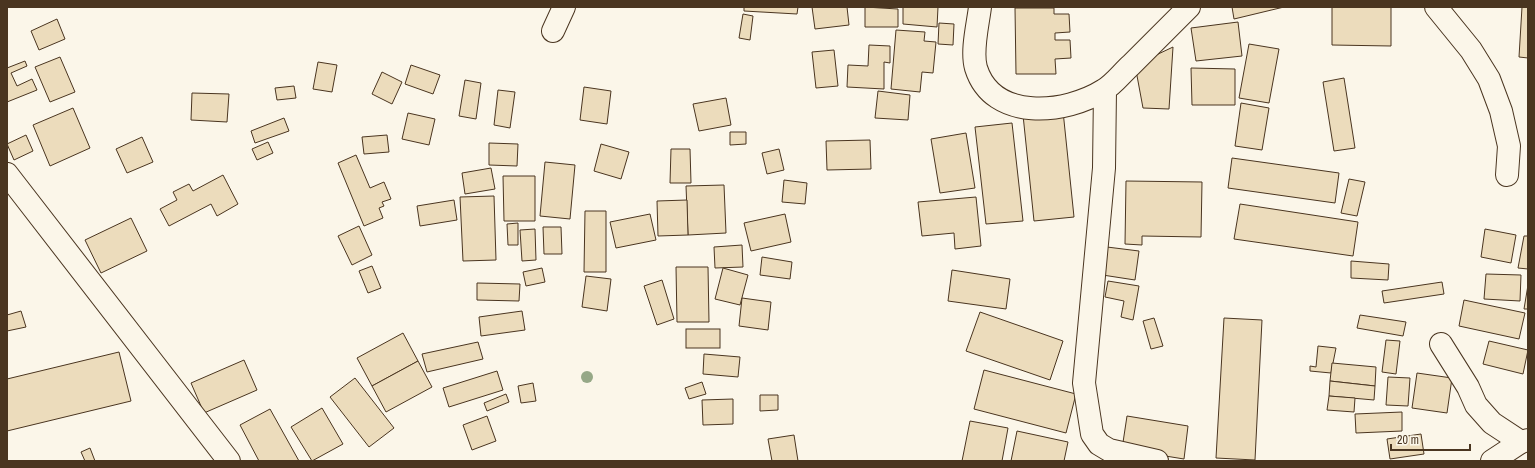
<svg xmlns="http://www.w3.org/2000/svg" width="1535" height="468" font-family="'Archivo Narrow',sans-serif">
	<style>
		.building { fill: #ecdcbc; stroke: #4a3520 }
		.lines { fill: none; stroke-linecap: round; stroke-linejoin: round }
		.minor-casing { stroke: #4a3520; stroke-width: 24 }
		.tertiary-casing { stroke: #4a3520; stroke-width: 24 }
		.minor { stroke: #fbf6e9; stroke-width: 22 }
		.tertiary { stroke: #fbf6e9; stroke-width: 22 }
		.tree { fill: #96a887 }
	</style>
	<rect width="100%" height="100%" fill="#fbf6e9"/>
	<!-- building -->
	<g class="building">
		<path d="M 744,7 L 798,7 L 797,14 L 744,11 Z"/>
		<path d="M 812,7 L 847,7 L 849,25 L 815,29 Z"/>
		<path d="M 865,7 L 898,9 L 898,27 L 865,27 Z"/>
		<path d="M 903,7 L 938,7 L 937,27 L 903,24 Z"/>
		<path d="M 1232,7 L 1284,7 L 1234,19 Z"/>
		<path d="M 1332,7 L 1391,7 L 1391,46 L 1332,45 Z"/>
		<path d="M 1522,7 L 1528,7 L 1528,58 L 1519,57 Z"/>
		<path d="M 1015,8 L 1054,8 L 1054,14 L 1069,14 L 1070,32 L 1055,33 L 1055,40 L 1070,40 L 1071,58 L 1055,59 L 1056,74 L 1016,74 Z"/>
		<path d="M 743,14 L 753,16 L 750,40 L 739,38 Z"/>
		<path d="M 57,19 L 65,39 L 39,50 L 31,31 Z"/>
		<path d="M 1238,22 L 1242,56 L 1196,61 L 1191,28 Z"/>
		<path d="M 939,23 L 954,24 L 953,45 L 938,44 Z"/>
		<path d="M 896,30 L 925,32 L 924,41 L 936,42 L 933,73 L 922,72 L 920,92 L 891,89 Z"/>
		<path d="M 1249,44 L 1279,49 L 1269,103 L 1239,98 Z"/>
		<path d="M 869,45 L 890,46 L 890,63 L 884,62 L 884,89 L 847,87 L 848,65 L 868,66 Z"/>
		<path d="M 1173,47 L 1169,109 L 1143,108 L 1135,65 Z"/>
		<path d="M 834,50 L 838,86 L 816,88 L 812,52 Z"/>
		<path d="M 60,57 L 75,92 L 50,102 L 35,67 Z"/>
		<path d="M 25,61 L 27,66 L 11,73 L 17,86 L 32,79 L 37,90 L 7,102 L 7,68 Z"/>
		<path d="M 318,62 L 337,65 L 332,92 L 313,89 Z"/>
		<path d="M 411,65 L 440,75 L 433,94 L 405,84 Z"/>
		<path d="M 1191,68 L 1235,69 L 1235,105 L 1192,105 Z"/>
		<path d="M 382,72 L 402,82 L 392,104 L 372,94 Z"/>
		<path d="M 1344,78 L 1355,148 L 1334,151 L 1323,82 Z"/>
		<path d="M 465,80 L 481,83 L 476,119 L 459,116 Z"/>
		<path d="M 294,86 L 296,98 L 277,100 L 275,88 Z"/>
		<path d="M 584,87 L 611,91 L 607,124 L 580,120 Z"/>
		<path d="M 498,90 L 515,92 L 510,128 L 494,125 Z"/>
		<path d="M 878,91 L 910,95 L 908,120 L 875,118 Z"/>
		<path d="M 192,93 L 229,94 L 227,122 L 191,120 Z"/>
		<path d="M 726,98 L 731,125 L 699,131 L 693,104 Z"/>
		<path d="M 1241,103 L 1269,108 L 1262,150 L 1235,146 Z"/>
		<path d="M 73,108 L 90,148 L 50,166 L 33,125 Z"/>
		<path d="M 1063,111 L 1074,217 L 1034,221 L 1023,115 Z"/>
		<path d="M 408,113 L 435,119 L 429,145 L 402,139 Z"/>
		<path d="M 284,118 L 289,131 L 255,143 L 251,131 Z"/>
		<path d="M 1012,123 L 1023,221 L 986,224 L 975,127 Z"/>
		<path d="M 730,132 L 746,132 L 746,144 L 730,145 Z"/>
		<path d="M 966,133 L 975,188 L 940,193 L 931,139 Z"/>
		<path d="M 26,135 L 33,151 L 14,160 L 7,144 Z"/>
		<path d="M 387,135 L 389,152 L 364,154 L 362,137 Z"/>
		<path d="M 142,137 L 153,162 L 127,173 L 116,149 Z"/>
		<path d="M 870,140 L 871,169 L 827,170 L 826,141 Z"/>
		<path d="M 268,142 L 273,153 L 257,160 L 252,149 Z"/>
		<path d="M 489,143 L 518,144 L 517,166 L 489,165 Z"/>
		<path d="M 601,144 L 629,152 L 621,179 L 594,171 Z"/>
		<path d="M 671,149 L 690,149 L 691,183 L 670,183 Z"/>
		<path d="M 779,149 L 784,170 L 767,174 L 762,153 Z"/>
		<path d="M 356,155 L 370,188 L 384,182 L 391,199 L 382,202 L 384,206 L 379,208 L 383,218 L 364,226 L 338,163 Z"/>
		<path d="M 1232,158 L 1339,173 L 1335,203 L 1228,188 Z"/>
		<path d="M 545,162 L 575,165 L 570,219 L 540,216 Z"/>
		<path d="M 491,168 L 495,189 L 465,194 L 462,173 Z"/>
		<path d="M 223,175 L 238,204 L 217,216 L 211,204 L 169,226 L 160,209 L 177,200 L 173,192 L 189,184 L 193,191 Z"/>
		<path d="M 503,176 L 535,176 L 535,221 L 504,221 Z"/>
		<path d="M 1349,179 L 1365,182 L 1357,216 L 1341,213 Z"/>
		<path d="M 784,180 L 807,183 L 805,204 L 782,202 Z"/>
		<path d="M 1126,181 L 1202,182 L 1201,237 L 1142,236 L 1142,245 L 1125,244 Z"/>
		<path d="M 724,185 L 726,233 L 688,235 L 686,186 Z"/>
		<path d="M 494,196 L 496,260 L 463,261 L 460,197 Z"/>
		<path d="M 976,197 L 981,246 L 955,249 L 954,233 L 922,236 L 918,202 Z"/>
		<path d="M 454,200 L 457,220 L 420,226 L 417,206 Z"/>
		<path d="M 687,200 L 688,235 L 658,236 L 657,201 Z"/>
		<path d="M 1240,204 L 1358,222 L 1353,256 L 1234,239 Z"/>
		<path d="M 585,211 L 606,211 L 606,272 L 584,272 Z"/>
		<path d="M 650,214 L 656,240 L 616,248 L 610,222 Z"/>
		<path d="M 785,214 L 791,242 L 751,251 L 744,223 Z"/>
		<path d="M 131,218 L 147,251 L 101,273 L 85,240 Z"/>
		<path d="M 518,223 L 518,245 L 508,245 L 507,224 Z"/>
		<path d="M 359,226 L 372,255 L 352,265 L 338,236 Z"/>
		<path d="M 543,227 L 561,227 L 562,254 L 544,254 Z"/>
		<path d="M 535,229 L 536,260 L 522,261 L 520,230 Z"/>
		<path d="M 1485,229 L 1516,235 L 1511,263 L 1481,257 Z"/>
		<path d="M 1524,236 L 1528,236 L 1528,269 L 1518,268 Z"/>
		<path d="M 742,245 L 743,267 L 715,268 L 714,247 Z"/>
		<path d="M 1099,246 L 1139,251 L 1135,280 L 1096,274 Z"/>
		<path d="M 762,257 L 792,262 L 790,279 L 760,275 Z"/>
		<path d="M 1351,261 L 1389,264 L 1388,280 L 1351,278 Z"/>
		<path d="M 372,266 L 381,288 L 368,293 L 359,271 Z"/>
		<path d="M 676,267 L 708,267 L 709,322 L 677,322 Z"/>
		<path d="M 542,268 L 545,282 L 526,286 L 523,272 Z"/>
		<path d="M 723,268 L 748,275 L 740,305 L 715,299 Z"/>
		<path d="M 952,270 L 1010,279 L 1006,309 L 948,301 Z"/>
		<path d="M 1486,274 L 1521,275 L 1520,301 L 1484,299 Z"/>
		<path d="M 586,276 L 611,279 L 607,311 L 582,307 Z"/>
		<path d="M 662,280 L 674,319 L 657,325 L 644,286 Z"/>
		<path d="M 1108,281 L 1139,286 L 1133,320 L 1121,317 L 1124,301 L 1105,297 Z"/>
		<path d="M 1442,282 L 1444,294 L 1384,303 L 1382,291 Z"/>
		<path d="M 477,283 L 520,284 L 519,301 L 477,300 Z"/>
		<path d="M 1528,285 L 1528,309 L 1524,309 Z"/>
		<path d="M 742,298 L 771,302 L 768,330 L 739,326 Z"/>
		<path d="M 1464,300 L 1525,313 L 1519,339 L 1459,326 Z"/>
		<path d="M 21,311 L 26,327 L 7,331 L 7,315 Z"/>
		<path d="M 522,311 L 525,330 L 481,336 L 479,317 Z"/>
		<path d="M 980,312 L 1063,341 L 1050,380 L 966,351 Z"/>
		<path d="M 1360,315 L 1406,322 L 1403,336 L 1357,328 Z"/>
		<path d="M 1154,318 L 1163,346 L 1151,349 L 1143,321 Z"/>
		<path d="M 1224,318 L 1262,320 L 1255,460 L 1216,458 Z"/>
		<rect x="686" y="329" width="34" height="19"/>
		<path d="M 403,333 L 418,361 L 372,386 L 357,358 Z"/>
		<path d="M 1386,340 L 1400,341 L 1396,374 L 1382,372 Z"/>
		<path d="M 1489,341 L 1528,350 L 1523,374 L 1483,364 Z"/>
		<path d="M 478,342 L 483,359 L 427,372 L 422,354 Z"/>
		<path d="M 1318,346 L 1336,348 L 1331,373 L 1310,371 L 1310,366 L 1316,367 Z"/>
		<path d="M 119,352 L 131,401 L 7,431 L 7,379 Z"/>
		<path d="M 704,354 L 740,357 L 738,377 L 703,374 Z"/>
		<path d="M 244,360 L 257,390 L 204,413 L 191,383 Z"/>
		<path d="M 418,361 L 432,387 L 386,412 L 372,386 Z"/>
		<path d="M 1332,363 L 1376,367 L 1375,386 L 1330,381 Z"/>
		<path d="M 984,370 L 1076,394 L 1066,433 L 974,409 Z"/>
		<path d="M 497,371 L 503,390 L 449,407 L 443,388 Z"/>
		<path d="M 1417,373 L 1452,378 L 1447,413 L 1412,408 Z"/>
		<path d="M 1388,377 L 1410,378 L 1408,406 L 1386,405 Z"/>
		<path d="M 355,378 L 394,428 L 369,447 L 330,397 Z"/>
		<path d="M 1330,381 L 1375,386 L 1374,400 L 1329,396 Z"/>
		<path d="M 702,382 L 706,394 L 689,399 L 685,388 Z"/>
		<path d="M 533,383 L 536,401 L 521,403 L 518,386 Z"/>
		<path d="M 506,394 L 509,402 L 487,411 L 484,403 Z"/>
		<path d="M 760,395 L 778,395 L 778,410 L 760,411 Z"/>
		<path d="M 1329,396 L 1355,398 L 1354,412 L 1327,410 Z"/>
		<path d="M 733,399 L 733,424 L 703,425 L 702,400 Z"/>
		<path d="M 322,408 L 343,444 L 312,461 L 291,427 Z"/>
		<path d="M 270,409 L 299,461 L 259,461 L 240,425 Z"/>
		<path d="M 1402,412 L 1402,431 L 1356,433 L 1355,414 Z"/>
		<path d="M 487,416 L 496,441 L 472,450 L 463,425 Z"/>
		<path d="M 1127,416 L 1188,426 L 1184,459 L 1122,449 Z"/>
		<path d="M 970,421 L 1008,428 L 1002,461 L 962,461 Z"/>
		<path d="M 1017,431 L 1068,442 L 1064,461 L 1011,461 Z"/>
		<path d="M 1421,434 L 1424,454 L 1390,459 L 1387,439 Z"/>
		<path d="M 794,435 L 798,461 L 772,461 L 768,439 Z"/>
		<path d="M 90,448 L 95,461 L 85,461 L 81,452 Z"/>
	</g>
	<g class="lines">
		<defs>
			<g id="minor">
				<path d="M 980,7 C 978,24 971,51 976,68 C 993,122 1066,114 1104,90 C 1114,84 1122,73 1131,65 C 1150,46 1170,26 1189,7"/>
				<path d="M 1436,7 L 1471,50 L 1489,79 L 1501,111 L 1509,146 L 1507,175"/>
				<path d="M 553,31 L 564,7"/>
				<path d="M 1105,90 L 1104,168 L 1084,383 L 1092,434 L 1099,444 L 1109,450 L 1157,461"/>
				<path d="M 1441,344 L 1468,387 L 1476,405 L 1492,423 L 1521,442"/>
				<path d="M 1492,461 L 1521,442 L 1528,440"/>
			</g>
			<path id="tertiary" d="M 7,174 L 229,461"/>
		</defs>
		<!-- minor casing -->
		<use href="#minor" class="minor-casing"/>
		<!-- tertiary casing -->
		<use href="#tertiary" class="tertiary-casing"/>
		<!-- minor -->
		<use href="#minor" class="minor"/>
		<!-- tertiary -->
		<use href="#tertiary" class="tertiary"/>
	</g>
	<!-- trees -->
	<circle class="tree" cx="587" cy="377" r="6"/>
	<!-- border -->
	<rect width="1535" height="468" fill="none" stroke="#4a3520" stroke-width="16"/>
	<!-- scale -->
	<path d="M1391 444v6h79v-6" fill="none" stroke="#4a3520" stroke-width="2"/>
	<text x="1397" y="444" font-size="12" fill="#4a3520" stroke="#fbf6e9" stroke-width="3" paint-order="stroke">20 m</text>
</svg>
